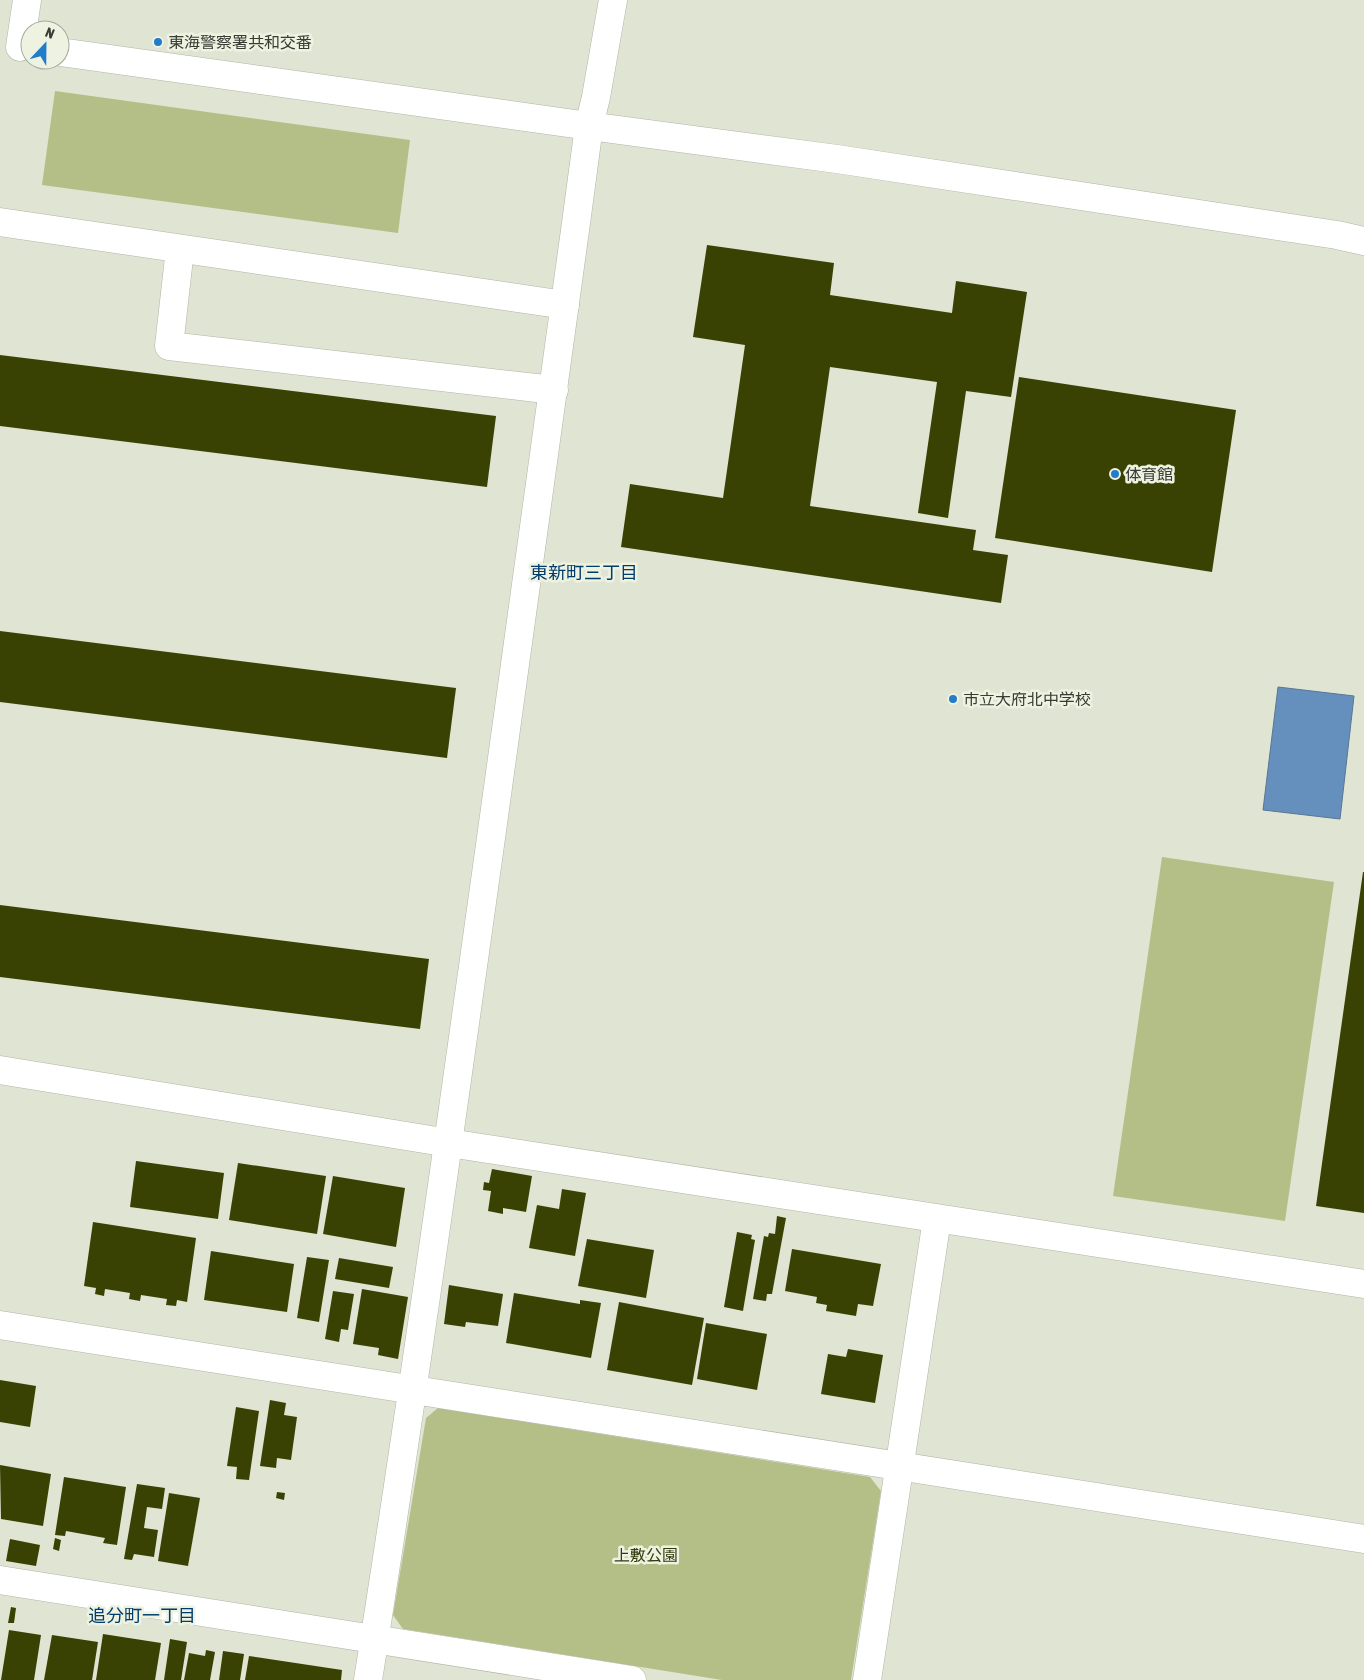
<svg xmlns="http://www.w3.org/2000/svg" width="1364" height="1680" font-family="'Asap Condensed','Noto Sans JP',sans-serif">
	<style>
		.green { fill: #b3bf86 }
		.water { fill: #6590bd; stroke: #587694 }
		.building { fill: #394202 }
		.lines { fill: none; stroke-linecap: round; stroke-linejoin: round }
		.minor-casing { stroke: #b1b5a5; stroke-width: 29 }
		.minor { stroke: #fff; stroke-width: 28 }
		.poi-dot { fill: #227cc9; stroke: #edf2e1; stroke-width: 2 }
		.labels { text-anchor: middle; stroke-width: 5; stroke-linejoin: round; paint-order: stroke }
		.poi-label { font-size: 16px; fill: #393b34; stroke: #edf2e1; text-anchor: start }
		.park-label { font-size: 16px; fill: #333a0c; stroke: #edf2e1 }
		.neighbourhood-label { font-size: 18px; fill: #003c6c; stroke: #edf2e1 }
	</style>
	<rect width="100%" height="100%" fill="#e0e4d3"/>
	<!-- green -->
	<g class="green">
		<path d="M 55,91 L 410,140 L 398,233 L 42,185 Z"/>
		<path d="M 1162,857 L 1334,882 L 1285,1221 L 1113,1196 Z"/>
		<path d="M 438,1408 L 870,1477 L 881,1491 L 851,1680 L 722,1680 L 403,1629 L 393,1615 L 426,1418 Z"/>
	</g>
	<!-- water -->
	<path class="water" d="M 1278,687 L 1354,696 L 1340,819 L 1263,810 Z"/>
	<!-- building -->
	<g class="building">
		<path d="M 707,245 L 834,263 L 830,295 L 952,313 L 956,281 L 1027,292 L 1011,397 L 966,391 L 948,518 L 918,513 L 937,382 L 830,367 L 810,506 L 976,530 L 973,550 L 1008,555 L 1001,603 L 621,547 L 630,484 L 723,498 L 745,345 L 693,337 Z"/>
		<path d="M 0,355 L 496,416 L 487,487 L 0,426 Z"/>
		<path d="M 1019,377 L 1236,410 L 1212,572 L 995,538 Z"/>
		<path d="M 0,631 L 456,688 L 447,758 L 0,702 Z"/>
		<path d="M 1363,872 L 1364,872 L 1364,1213 L 1316,1206 Z"/>
		<path d="M 0,905 L 429,959 L 420,1029 L 0,977 Z"/>
		<path d="M 136,1161 L 224,1173 L 218,1219 L 130,1207 Z"/>
		<path d="M 238,1163 L 326,1176 L 317,1234 L 229,1220 Z"/>
		<path d="M 492,1169 L 532,1176 L 526,1212 L 503,1208 L 503,1214 L 488,1211 L 491,1191 L 483,1190 L 484,1182 L 489,1183 Z"/>
		<path d="M 333,1176 L 405,1188 L 396,1247 L 323,1234 Z"/>
		<path d="M 562,1189 L 586,1193 L 575,1256 L 529,1248 L 537,1205 L 559,1209 Z"/>
		<path d="M 777,1216 L 786,1218 L 772,1294 L 767,1294 L 766,1301 L 753,1299 L 764,1236 L 768,1237 L 769,1233 L 775,1234 Z"/>
		<path d="M 93,1222 L 196,1238 L 187,1302 L 177,1300 L 176,1306 L 166,1305 L 167,1299 L 141,1295 L 140,1301 L 129,1299 L 130,1293 L 105,1289 L 104,1296 L 95,1294 L 96,1288 L 84,1286 Z"/>
		<path d="M 737,1232 L 752,1235 L 751,1239 L 755,1240 L 743,1311 L 724,1307 Z"/>
		<path d="M 587,1239 L 654,1250 L 646,1298 L 578,1286 Z"/>
		<path d="M 792,1249 L 881,1264 L 873,1306 L 858,1304 L 856,1316 L 826,1311 L 827,1305 L 816,1303 L 817,1297 L 785,1291 Z"/>
		<path d="M 211,1251 L 294,1264 L 287,1312 L 204,1300 Z"/>
		<path d="M 307,1257 L 329,1260 L 319,1322 L 297,1318 Z"/>
		<path d="M 339,1258 L 393,1267 L 389,1288 L 335,1279 Z"/>
		<path d="M 449,1285 L 503,1294 L 498,1326 L 466,1322 L 465,1327 L 444,1324 Z"/>
		<path d="M 362,1289 L 408,1297 L 398,1359 L 378,1355 L 379,1348 L 353,1344 Z"/>
		<path d="M 333,1291 L 354,1294 L 348,1330 L 341,1329 L 339,1342 L 325,1339 Z"/>
		<path d="M 514,1293 L 580,1304 L 580,1300 L 601,1303 L 591,1358 L 506,1343 Z"/>
		<path d="M 619,1302 L 704,1318 L 692,1385 L 607,1370 Z"/>
		<path d="M 706,1323 L 767,1334 L 757,1390 L 697,1379 Z"/>
		<path d="M 848,1349 L 883,1355 L 875,1403 L 821,1394 L 828,1354 L 846,1357 Z"/>
		<path d="M 0,1380 L 36,1386 L 30,1427 L 0,1422 Z"/>
		<path d="M 270,1400 L 286,1403 L 284,1415 L 297,1417 L 291,1460 L 277,1458 L 276,1468 L 260,1466 Z"/>
		<path d="M 236,1407 L 259,1411 L 249,1480 L 236,1479 L 237,1467 L 227,1466 Z"/>
		<path d="M 0,1465 L 51,1474 L 43,1526 L 1,1519 Z"/>
		<path d="M 64,1477 L 126,1487 L 117,1545 L 103,1543 L 105,1538 L 66,1531 L 65,1536 L 55,1535 Z"/>
		<path d="M 137,1484 L 165,1488 L 162,1509 L 147,1507 L 144,1528 L 158,1530 L 154,1557 L 134,1554 L 132,1560 L 124,1559 Z"/>
		<path d="M 277,1492 L 285,1493 L 284,1500 L 276,1498 Z"/>
		<path d="M 169,1493 L 200,1498 L 188,1566 L 158,1561 Z"/>
		<path d="M 55,1538 L 61,1540 L 59,1551 L 53,1549 Z"/>
		<path d="M 10,1539 L 40,1545 L 36,1566 L 6,1561 Z"/>
		<path d="M 11,1607 L 16,1608 L 14,1623 L 8,1623 Z"/>
		<path d="M 9,1630 L 41,1635 L 34,1680 L 1,1680 Z"/>
		<path d="M 103,1634 L 161,1643 L 155,1680 L 96,1680 Z"/>
		<path d="M 52,1635 L 98,1642 L 92,1680 L 44,1680 Z"/>
		<path d="M 170,1639 L 187,1642 L 181,1680 L 164,1680 Z"/>
		<path d="M 206,1650 L 215,1652 L 210,1680 L 184,1680 L 189,1653 L 205,1656 Z"/>
		<path d="M 223,1651 L 244,1654 L 240,1680 L 219,1680 Z"/>
		<path d="M 249,1656 L 342,1670 L 341,1680 L 245,1680 Z"/>
	</g>
	<g class="lines">
		<defs>
			<g id="minor">
				<path d="M 20,47 L 27,0"/>
				<path d="M 60,52 L 589,126 L 837,159 L 1337,235 L 1364,241"/>
				<path d="M 0,222 L 565,305"/>
				<path d="M 180,249 L 169,346 L 554,390"/>
				<path d="M 0,1070 L 449,1143 L 1364,1284"/>
				<path d="M 0,1325 L 1364,1539"/>
				<path d="M 0,1580 L 632,1680"/>
				<path d="M 368,1680 C 412,1402 451,1124 490,845 C 524,606 557,366 589,126 L 596,97 L 613,0"/>
				<path d="M 867,1680 L 937,1219"/>
			</g>
		</defs>
		<!-- minor casing -->
		<use href="#minor" class="minor-casing"/>
		<!-- minor -->
		<use href="#minor" class="minor"/>
	</g>
	<!-- markers -->
	<g class="poi-dot">
		<circle cx="158" cy="42" r="5"/>
		<circle cx="1115" cy="474" r="5"/>
		<circle cx="953" cy="699" r="5"/>
	</g>
	<g class="labels">
		<!-- poi labels -->
		<g class="poi-label">
			<text x="168" y="48">東海警察署共和交番</text>
			<text x="1125" y="480">体育館</text>
			<text x="963" y="705">市立大府北中学校</text>
		</g>
		<!-- park labels -->
		<g class="park-label">
			<text x="646" y="1561">上敷公園</text>
		</g>
		<!-- neighbourhood labels -->
		<g class="neighbourhood-label">
			<text x="584" y="579">東新町三丁目</text>
			<text x="142" y="1622">追分町一丁目</text>
		</g>
	</g>
	<!-- north arrow -->
	<g transform="translate(45 45) rotate(22)"><circle r="24" fill="#edf2e1" stroke="#a5a99c"/>
	<path d="M0-4L9 19L0 12L-9 19Z" fill="#227cc9"/>
	<text y="-8" font-size="14" font-weight="bold" text-anchor="middle" fill="#393b34">N</text>
	</g>
</svg>
